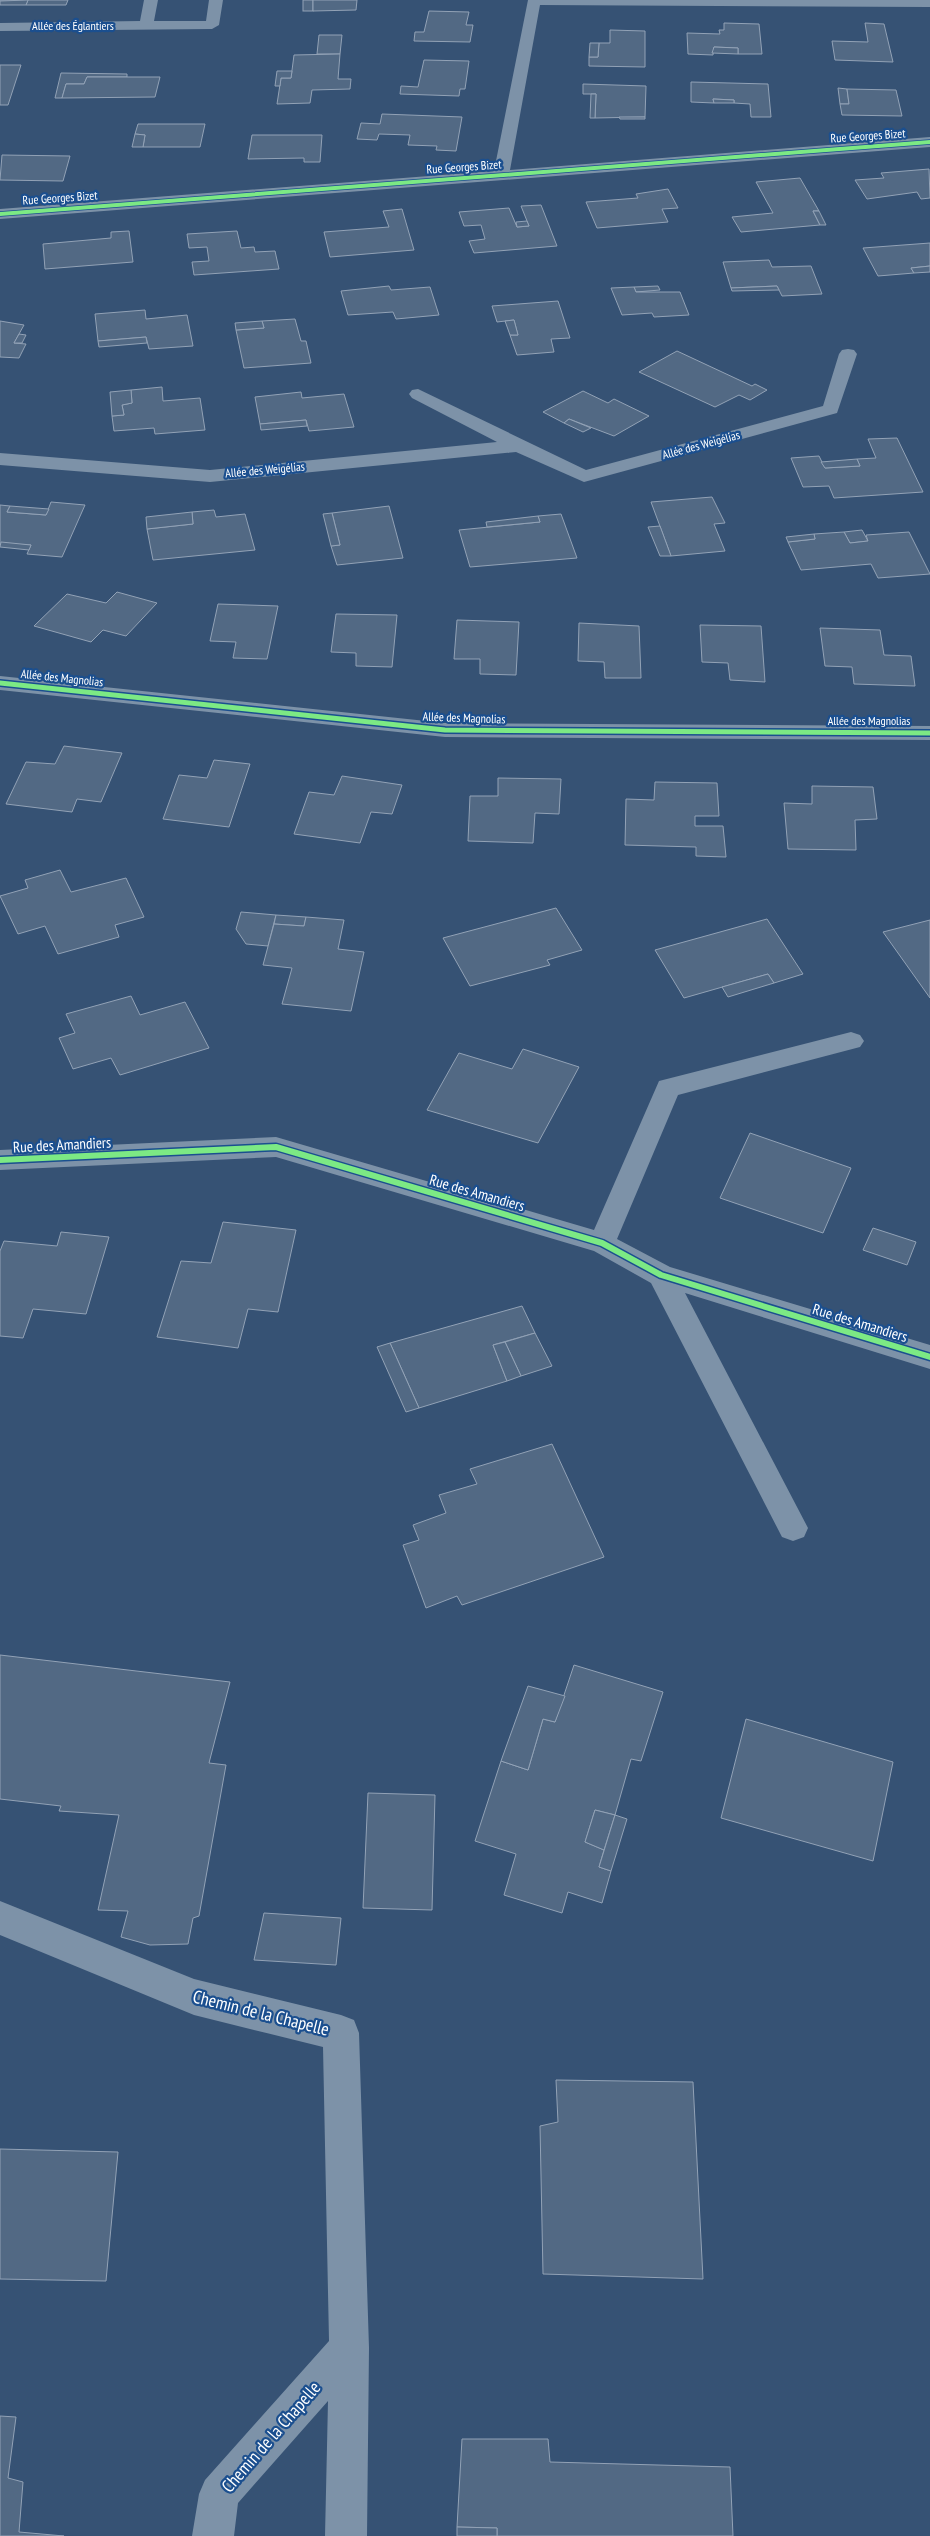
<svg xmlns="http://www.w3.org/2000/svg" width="930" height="2536" font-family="'PT Sans Narrow',sans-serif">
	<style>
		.building { fill: #526984; stroke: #92a2b6 }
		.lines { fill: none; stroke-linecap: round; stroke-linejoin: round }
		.street { fill: #7d92a8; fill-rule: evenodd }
		.cycleway-far2-casing { stroke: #1b4f8f; stroke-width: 5.5 }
		.cycleway-far1-casing { stroke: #1b4f8f; stroke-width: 8 }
		.cycleway-casing { stroke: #1b4f8f; stroke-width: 9 }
		.cycleway-far2 { stroke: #7ce984; stroke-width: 4 }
		.cycleway-far1 { stroke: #7ce984; stroke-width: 5 }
		.cycleway { stroke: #7ce984; stroke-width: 6 }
		.labels { text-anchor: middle; stroke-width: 4.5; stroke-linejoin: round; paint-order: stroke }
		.far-street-label { font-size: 12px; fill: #fff; stroke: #1b4f8f }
		.street-label { font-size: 15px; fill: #fff; stroke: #1b4f8f }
		.near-street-label { font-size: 18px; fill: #fff; stroke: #1b4f8f }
	</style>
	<rect width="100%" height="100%" fill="#365274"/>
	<!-- building -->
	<g class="building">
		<path d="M 0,0 L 68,0 L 66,5 L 26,5 L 28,0 Z"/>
		<path d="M 28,0 L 26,5 L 0,5 L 0,1 Z"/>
		<rect x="303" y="0" width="10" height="11"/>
		<path d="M 313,0 L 357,0 L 356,10 L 313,11 Z"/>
		<path d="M 429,11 L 469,12 L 466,25 L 473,25 L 470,42 L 414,41 L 415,32 L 424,32 Z"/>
		<path d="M 724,23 L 759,24 L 762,54 L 738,54 L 738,48 L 714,47 L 713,55 L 688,54 L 687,33 L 720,34 L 719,30 L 724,30 Z"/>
		<path d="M 865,23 L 884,24 L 893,62 L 835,60 L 832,41 L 868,42 Z"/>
		<path d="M 610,30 L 645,31 L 645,67 L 589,66 L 589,57 L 598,57 L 599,43 L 610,43 Z"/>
		<path d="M 319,35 L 342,35 L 340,54 L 317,54 Z"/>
		<path d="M 590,43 L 599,43 L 598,57 L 589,57 Z"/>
		<path d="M 714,47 L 738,48 L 738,54 L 712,53 Z"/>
		<path d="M 340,54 L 338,79 L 351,79 L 350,89 L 312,90 L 310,103 L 277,104 L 281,78 L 291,78 L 294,55 Z"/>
		<path d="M 424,60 L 469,61 L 465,89 L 460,89 L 459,96 L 400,94 L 401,86 L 418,87 Z"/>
		<path d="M 0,65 L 21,65 L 8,105 L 0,105 Z"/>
		<path d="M 277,71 L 292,71 L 291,78 L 281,78 L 280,86 L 275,86 Z"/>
		<path d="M 61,73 L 127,74 L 127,77 L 87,77 L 84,84 L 66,84 L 62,98 L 55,98 Z"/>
		<path d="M 87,77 L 160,77 L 155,97 L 62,98 L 66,84 L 84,84 Z"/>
		<path d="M 691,82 L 768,84 L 771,117 L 751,117 L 750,104 L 734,103 L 734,100 L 713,99 L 714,103 L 691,102 Z"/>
		<path d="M 583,84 L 646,86 L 645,117 L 595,118 L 596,94 L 583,94 Z"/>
		<path d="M 838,88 L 847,89 L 849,104 L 840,104 Z"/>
		<path d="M 847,89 L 896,90 L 902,116 L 842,115 L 840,104 L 849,104 Z"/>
		<path d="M 591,94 L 596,94 L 595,118 L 590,118 Z"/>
		<path d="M 713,99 L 734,100 L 734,103 L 714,103 Z"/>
		<path d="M 382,114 L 462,117 L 456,151 L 436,150 L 437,146 L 408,145 L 410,135 L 379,134 L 377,140 L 357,139 L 361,123 L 380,124 Z"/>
		<path d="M 619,117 L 645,117 L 645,119 L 620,119 Z"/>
		<path d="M 138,124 L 205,124 L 200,147 L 143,147 L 145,135 L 135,134 Z"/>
		<path d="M 135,134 L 145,135 L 143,147 L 132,147 Z"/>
		<path d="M 252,135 L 322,135 L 320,162 L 304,162 L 304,158 L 248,159 Z"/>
		<path d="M 2,155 L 70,156 L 63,181 L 0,180 Z"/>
		<path d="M 929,169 L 930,198 L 921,199 L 917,192 L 867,199 L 855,180 L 884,178 L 881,173 Z"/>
		<path d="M 800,178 L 819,211 L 813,211 L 820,225 L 741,232 L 732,217 L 773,213 L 756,182 Z"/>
		<path d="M 668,189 L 678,208 L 662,209 L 668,222 L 597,228 L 586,202 L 638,198 L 636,194 Z"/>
		<path d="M 541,205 L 557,246 L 474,253 L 469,241 L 485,239 L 481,225 L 464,226 L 459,212 L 509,208 L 517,227 L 529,226 L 521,206 Z"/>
		<path d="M 402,209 L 414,250 L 330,257 L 324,232 L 389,227 L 383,211 Z"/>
		<path d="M 813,211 L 819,211 L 826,225 L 820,225 Z"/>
		<path d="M 527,221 L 529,226 L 517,227 L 516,222 Z"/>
		<path d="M 129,231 L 133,262 L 45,269 L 43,244 L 111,238 L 111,232 Z"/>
		<path d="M 237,231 L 241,248 L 254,247 L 255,252 L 275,251 L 279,269 L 194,275 L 192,262 L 209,261 L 207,247 L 189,248 L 187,234 Z"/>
		<path d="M 930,243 L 930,266 L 911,268 L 914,273 L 878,276 L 863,248 Z"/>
		<path d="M 769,260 L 772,267 L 811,266 L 822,294 L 782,296 L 777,286 L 731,288 L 723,262 Z"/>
		<path d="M 930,266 L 930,272 L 914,273 L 911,268 Z"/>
		<path d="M 389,286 L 391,290 L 430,287 L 439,315 L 396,319 L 393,312 L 348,315 L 341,291 Z"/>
		<path d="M 658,286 L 660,290 L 636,292 L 634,287 Z"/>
		<path d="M 777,286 L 779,290 L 732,291 L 731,288 Z"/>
		<path d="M 634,287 L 636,292 L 680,292 L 689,315 L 654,317 L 652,313 L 622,315 L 611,288 Z"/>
		<path d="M 558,301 L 570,338 L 551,339 L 554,352 L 517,355 L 510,335 L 518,335 L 514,320 L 497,322 L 492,306 Z"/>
		<path d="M 145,310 L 146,319 L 187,315 L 193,346 L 149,349 L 146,337 L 98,341 L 95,314 Z"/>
		<path d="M 295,319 L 301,341 L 306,341 L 311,363 L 244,368 L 236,330 L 264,328 L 262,321 Z"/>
		<path d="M 514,320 L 518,335 L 510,335 L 505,321 Z"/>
		<path d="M 0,321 L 24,325 L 14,343 L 26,344 L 19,358 L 0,357 Z"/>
		<path d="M 262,321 L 264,328 L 236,330 L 235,323 Z"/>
		<path d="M 19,334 L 26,335 L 22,343 L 14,343 Z"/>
		<path d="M 146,337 L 147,343 L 99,347 L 98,341 Z"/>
		<path d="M 677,351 L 752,386 L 755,384 L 767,390 L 750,400 L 739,395 L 715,407 L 639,372 Z"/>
		<path d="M 162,387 L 163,401 L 200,398 L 205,430 L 155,434 L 154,428 L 114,431 L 112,416 L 124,415 L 122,405 L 132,403 L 131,390 Z"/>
		<path d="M 131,390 L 132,403 L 122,405 L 124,415 L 112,416 L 110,392 Z"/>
		<path d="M 583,391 L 608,403 L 614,399 L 649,416 L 614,436 L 569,419 L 564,423 L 543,412 Z"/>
		<path d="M 301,392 L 302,398 L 344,394 L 354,427 L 309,431 L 306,420 L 260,424 L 255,397 Z"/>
		<path d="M 569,419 L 591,428 L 583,432 L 564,423 Z"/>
		<path d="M 306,420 L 307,426 L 261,430 L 260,424 Z"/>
		<path d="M 897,438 L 923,492 L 834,498 L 829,486 L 803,487 L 791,458 L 819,456 L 825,468 L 860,466 L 857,459 L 876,458 L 868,439 Z"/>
		<path d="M 857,459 L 860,466 L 825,468 L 821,462 Z"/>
		<path d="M 712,497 L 725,523 L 714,524 L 725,551 L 671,556 L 651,502 Z"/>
		<path d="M 51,502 L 85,505 L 62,557 L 27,554 L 31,545 L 0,544 L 0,505 L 10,506 L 7,512 L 46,515 Z"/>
		<path d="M 10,506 L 49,509 L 46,515 L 7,512 Z"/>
		<path d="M 389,506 L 403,558 L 337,565 L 331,546 L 340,545 L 332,513 Z"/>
		<path d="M 214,510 L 216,517 L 245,514 L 255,550 L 153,560 L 147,529 L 193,524 L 192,512 Z"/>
		<path d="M 192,512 L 193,524 L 147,529 L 146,517 Z"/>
		<path d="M 332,513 L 340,545 L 331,546 L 323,514 Z"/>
		<path d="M 561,514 L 577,558 L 470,567 L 459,530 L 540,522 L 538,516 Z"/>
		<path d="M 538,516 L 540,522 L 487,527 L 486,522 Z"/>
		<path d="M 660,526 L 671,556 L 660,556 L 648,527 Z"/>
		<path d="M 862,530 L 868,541 L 850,543 L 844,532 Z"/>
		<path d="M 844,532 L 850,543 L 868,541 L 866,535 L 909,532 L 930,574 L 878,578 L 871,564 L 801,570 L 788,542 L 815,539 L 814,534 Z"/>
		<path d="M 814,534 L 815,539 L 788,542 L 786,537 Z"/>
		<path d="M 1,542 L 31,545 L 29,550 L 0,547 Z"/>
		<path d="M 117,592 L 157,603 L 126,636 L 103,630 L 91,642 L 34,626 L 67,594 L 106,603 Z"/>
		<path d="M 218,604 L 278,606 L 267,659 L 233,658 L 236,642 L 210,641 Z"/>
		<path d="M 336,614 L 397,615 L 392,667 L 356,666 L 356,653 L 331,652 Z"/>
		<path d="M 457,620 L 519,622 L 516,675 L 480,674 L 480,659 L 454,659 Z"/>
		<path d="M 579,623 L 639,626 L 641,678 L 605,678 L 604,662 L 578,661 Z"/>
		<path d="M 700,625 L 761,626 L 765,682 L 730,680 L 728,663 L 702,662 Z"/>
		<path d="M 820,628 L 880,630 L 884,655 L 911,656 L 915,686 L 854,684 L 852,667 L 825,666 Z"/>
		<path d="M 64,746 L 122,753 L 101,802 L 77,799 L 72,812 L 6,804 L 26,762 L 55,764 Z"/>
		<path d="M 214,760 L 250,764 L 229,827 L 163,819 L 179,775 L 207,778 Z"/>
		<path d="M 342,776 L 402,785 L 392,814 L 371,812 L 360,843 L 294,834 L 309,792 L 334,795 Z"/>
		<path d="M 498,778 L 561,779 L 559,814 L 535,813 L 533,843 L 468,841 L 470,796 L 498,796 Z"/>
		<path d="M 655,782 L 717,783 L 719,816 L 695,816 L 695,826 L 723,826 L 726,857 L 696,856 L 696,847 L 625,845 L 626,799 L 654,800 Z"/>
		<path d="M 812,786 L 873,787 L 877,819 L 855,820 L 856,850 L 788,849 L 784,803 L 812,804 Z"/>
		<path d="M 60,870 L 71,892 L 126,878 L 144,917 L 115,925 L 119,937 L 58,954 L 45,926 L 18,934 L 0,896 L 28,888 L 25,880 Z"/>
		<path d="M 556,908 L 582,950 L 547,960 L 550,965 L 470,986 L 443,938 Z"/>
		<path d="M 241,912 L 276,915 L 268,946 L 246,944 L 236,929 Z"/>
		<path d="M 276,915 L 306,917 L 304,926 L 274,924 Z"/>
		<path d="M 306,917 L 344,920 L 338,949 L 364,952 L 351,1011 L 282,1004 L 292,968 L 263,965 L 274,924 L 304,926 Z"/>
		<path d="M 767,919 L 803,974 L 774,983 L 768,974 L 684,998 L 655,950 Z"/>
		<path d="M 930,920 L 930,998 L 883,932 Z"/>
		<path d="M 768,974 L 774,983 L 728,997 L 722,987 Z"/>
		<path d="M 131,996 L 140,1015 L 185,1002 L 209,1048 L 120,1075 L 111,1058 L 73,1069 L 59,1038 L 75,1033 L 66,1014 Z"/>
		<path d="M 523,1049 L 579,1067 L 538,1143 L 427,1110 L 459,1053 L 512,1069 Z"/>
		<path d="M 750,1133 L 851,1168 L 823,1233 L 720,1198 Z"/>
		<path d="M 223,1222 L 296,1230 L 278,1312 L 248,1309 L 238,1348 L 157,1337 L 181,1261 L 211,1263 Z"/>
		<path d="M 873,1228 L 916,1242 L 907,1265 L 863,1250 Z"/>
		<path d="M 61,1232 L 109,1237 L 86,1314 L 33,1309 L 23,1338 L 0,1336 L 0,1251 L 4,1241 L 57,1246 Z"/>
		<path d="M 522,1306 L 535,1333 L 493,1345 L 507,1381 L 419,1408 L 390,1343 Z"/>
		<path d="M 535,1333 L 552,1366 L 521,1376 L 505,1342 Z"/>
		<path d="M 505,1342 L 521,1376 L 507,1381 L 493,1345 Z"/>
		<path d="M 390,1343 L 419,1408 L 406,1412 L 377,1347 Z"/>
		<path d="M 552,1444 L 604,1557 L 462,1605 L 457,1596 L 426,1608 L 403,1545 L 419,1540 L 413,1525 L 446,1513 L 439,1495 L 477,1484 L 470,1469 Z"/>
		<path d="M 0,1655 L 230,1682 L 209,1763 L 226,1765 L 199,1916 L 193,1918 L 188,1944 L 150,1945 L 121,1937 L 128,1911 L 98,1910 L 119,1815 L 59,1811 L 61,1806 L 0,1799 Z"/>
		<path d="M 574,1665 L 663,1692 L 641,1761 L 631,1759 L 615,1815 L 595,1810 L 585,1842 L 604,1850 L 599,1867 L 611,1871 L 602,1903 L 568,1892 L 562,1913 L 504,1895 L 516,1854 L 475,1841 L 501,1761 L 528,1770 L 543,1719 L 555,1722 Z"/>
		<path d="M 528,1686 L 565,1696 L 555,1722 L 543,1719 L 528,1770 L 501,1761 Z"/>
		<path d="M 746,1719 L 893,1762 L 873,1861 L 721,1818 Z"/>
		<path d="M 368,1793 L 435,1795 L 432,1910 L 363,1908 Z"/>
		<path d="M 595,1810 L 615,1815 L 604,1850 L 585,1842 Z"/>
		<path d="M 615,1815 L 627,1819 L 611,1871 L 599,1867 Z"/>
		<path d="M 264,1913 L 341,1918 L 336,1965 L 254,1960 Z"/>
		<path d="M 556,2080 L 693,2082 L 703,2279 L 543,2274 L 540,2126 L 558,2122 Z"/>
		<path d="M 0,2149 L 118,2152 L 106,2281 L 0,2279 Z"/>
		<path d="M 0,2416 L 16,2417 L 8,2478 L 23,2482 L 19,2532 L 64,2536 L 0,2536 Z"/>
		<path d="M 462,2439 L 548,2439 L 550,2462 L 730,2467 L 733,2536 L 497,2536 L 497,2528 L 457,2527 Z"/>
		<path d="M 457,2527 L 497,2528 L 497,2536 L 457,2536 Z"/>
	</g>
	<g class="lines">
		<!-- street -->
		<g class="street">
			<path d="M 144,0 L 158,0 L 154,21 L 206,21 L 209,0 L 223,0 L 219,25 L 212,29 L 0,31 L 0,23 L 140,21 Z"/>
			<path d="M 528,0 L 930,0 L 930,7 L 540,5 L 510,170 L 930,137 L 930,147 L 0,219 L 0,209 L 494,171 Z"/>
			<path d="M 848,349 L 854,350 L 857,354 L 837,413 L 584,482 L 516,452 L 210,482 L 0,465 L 0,453 L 210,470 L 497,442 L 412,398 L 409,394 L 412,390 L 418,389 L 586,470 L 823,406 L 839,354 L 842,350 Z"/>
			<path d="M 0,676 L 445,723 L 930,726 L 930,740 L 445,737 L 0,690 Z"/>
			<path d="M 851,1032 L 860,1035 L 864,1041 L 860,1047 L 678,1095 L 617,1239 L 670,1267 L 930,1345 L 930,1369 L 685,1293 L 808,1528 L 804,1537 L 793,1541 L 782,1537 L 651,1283 L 594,1251 L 276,1157 L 0,1170 L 0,1150 L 276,1137 L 594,1230 L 659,1081 Z"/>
			<path d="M 0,1901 L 194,1979 L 341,2015 L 354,2020 L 359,2033 L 369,2348 L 367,2536 L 325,2536 L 328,2401 L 238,2503 L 234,2536 L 192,2536 L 199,2494 L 205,2480 L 329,2341 L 323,2047 L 194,2015 L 0,1935 Z"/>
		</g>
		<defs>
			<path id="cycleway-far2" d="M 0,214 L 930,142"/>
			<path id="cycleway-far1" d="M 0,683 L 445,730 L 930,733"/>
			<path id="cycleway" d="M 0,1160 L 276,1147 L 602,1243 L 661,1275 L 930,1357"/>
		</defs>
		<!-- cycleway-far2 casing -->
		<use href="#cycleway-far2" class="cycleway-far2-casing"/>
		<!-- cycleway-far1 casing -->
		<use href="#cycleway-far1" class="cycleway-far1-casing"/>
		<!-- cycleway casing -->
		<use href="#cycleway" class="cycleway-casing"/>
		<!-- cycleway-far2 -->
		<use href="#cycleway-far2" class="cycleway-far2"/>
		<!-- cycleway-far1 -->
		<use href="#cycleway-far1" class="cycleway-far1"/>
		<!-- cycleway -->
		<use href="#cycleway" class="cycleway"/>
	</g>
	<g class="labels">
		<!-- far-street labels -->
		<g class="far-street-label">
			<text x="73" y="30">Allée des Églantiers</text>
			<text transform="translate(868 136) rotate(-4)" y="4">Rue Georges Bizet</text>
			<text transform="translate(464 167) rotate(-4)" y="4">Rue Georges Bizet</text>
			<text transform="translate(60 198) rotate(-4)" y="4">Rue Georges Bizet</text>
			<text transform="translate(701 445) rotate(-15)" y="4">Allée des Weigélias</text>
			<text transform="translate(265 470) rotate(-5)" y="4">Allée des Weigélias</text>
			<text transform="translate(62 678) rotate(6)" y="4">Allée des Magnolias</text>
			<text transform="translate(464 718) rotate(2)" y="4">Allée des Magnolias</text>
			<text x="869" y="725">Allée des Magnolias</text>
		</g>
		<!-- street labels -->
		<g class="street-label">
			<text transform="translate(62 1145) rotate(-3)" y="5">Rue des Amandiers</text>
			<text transform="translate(477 1193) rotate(16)" y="5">Rue des Amandiers</text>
			<text transform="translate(860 1323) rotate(17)" y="5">Rue des Amandiers</text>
		</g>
		<!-- near-street labels -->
		<g class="near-street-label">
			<text transform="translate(261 2013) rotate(14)" y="6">Chemin de la Chapelle</text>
			<text transform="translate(271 2437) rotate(-49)" y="6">Chemin de la Chapelle</text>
		</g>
	</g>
</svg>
